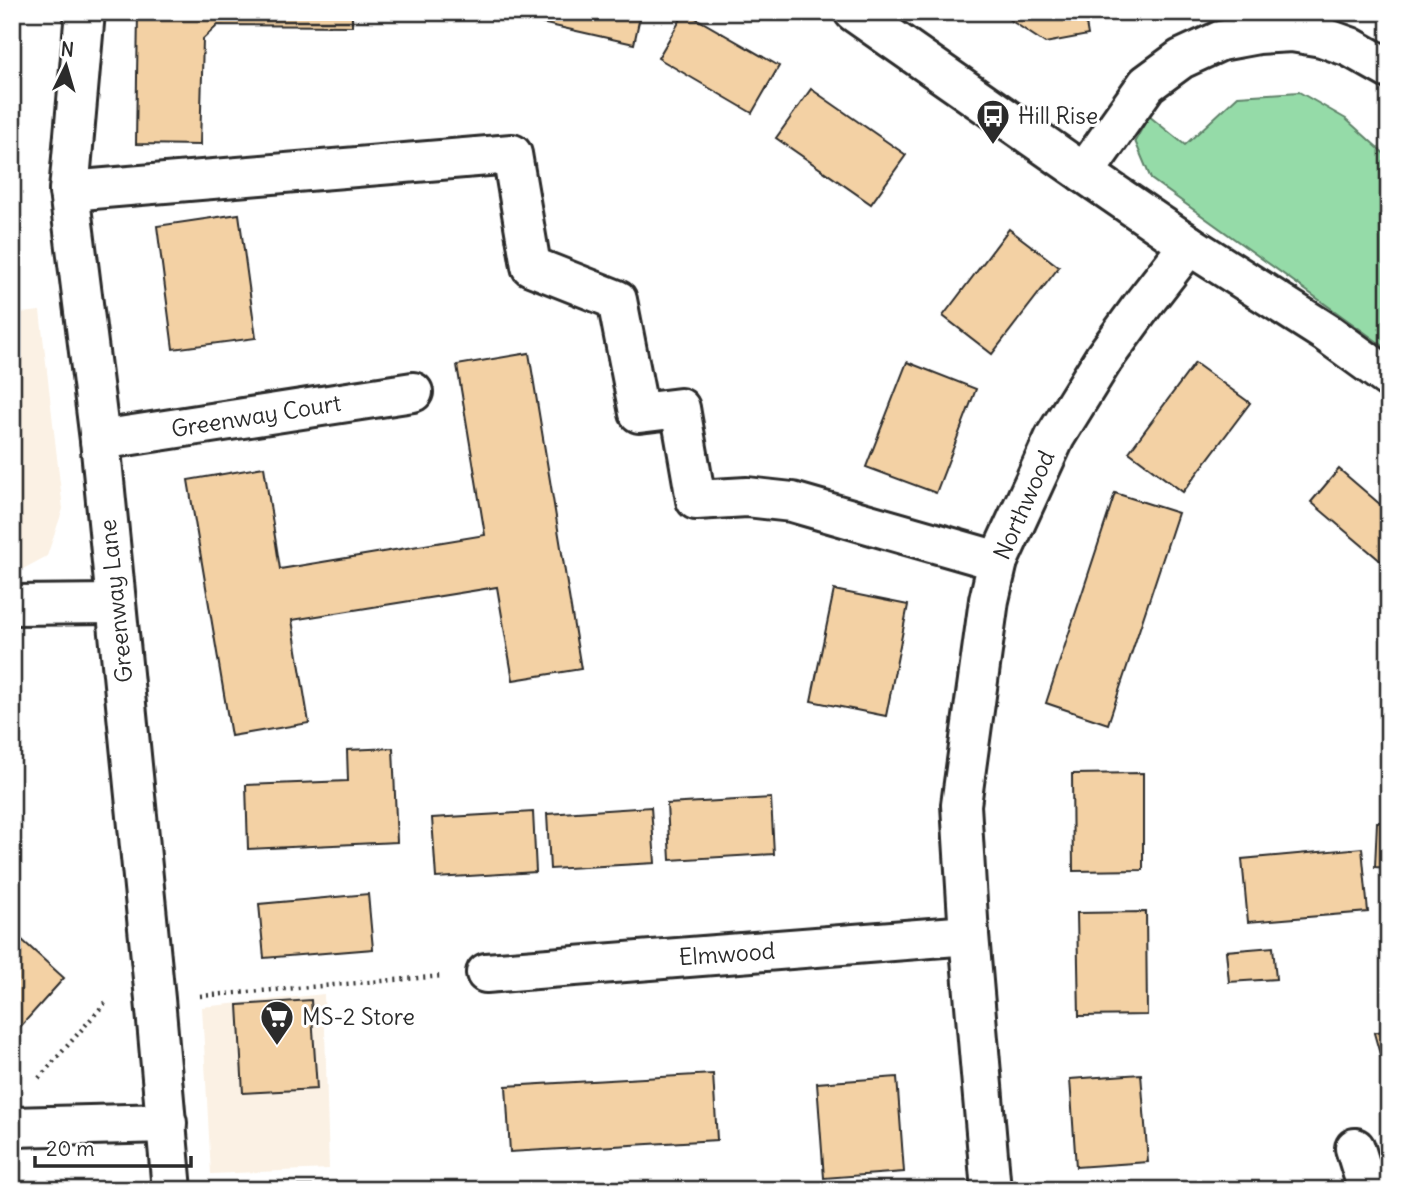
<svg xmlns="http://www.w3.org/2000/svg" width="1401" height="1202" font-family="Delius,sans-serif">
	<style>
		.built { fill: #fbf1e4 }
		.green { fill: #95dba8; stroke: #60836a; stroke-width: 2 }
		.building { fill: #f3d1a4; stroke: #2b2b2b; stroke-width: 2 }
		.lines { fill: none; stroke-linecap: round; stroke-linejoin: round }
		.minor-casing { stroke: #2b2b2b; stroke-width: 44 }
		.path { stroke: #2b2b2b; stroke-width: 4.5; stroke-dasharray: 2 5; stroke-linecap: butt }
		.minor { stroke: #fff; stroke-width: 38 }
		.labels { text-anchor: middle; stroke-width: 6; stroke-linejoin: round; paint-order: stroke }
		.poi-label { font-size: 23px; fill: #2b2b2b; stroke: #fff; text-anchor: start }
		.street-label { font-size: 23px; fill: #2b2b2b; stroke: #fff }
	</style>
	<rect width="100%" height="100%" fill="#fff"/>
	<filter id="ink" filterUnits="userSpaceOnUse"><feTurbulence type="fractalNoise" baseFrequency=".0143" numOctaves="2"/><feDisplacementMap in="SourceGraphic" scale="14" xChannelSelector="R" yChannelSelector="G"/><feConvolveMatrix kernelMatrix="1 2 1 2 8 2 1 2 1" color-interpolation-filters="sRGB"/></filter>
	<g filter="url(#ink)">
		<!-- built -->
		<g class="built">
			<path d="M 40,311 L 63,509 L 47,556 L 12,575 L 12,314 Z"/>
			<path d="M 324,994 L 329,1169 L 211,1174 L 202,1007 Z"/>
		</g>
		<!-- green -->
		<path class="green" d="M 1299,92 L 1346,119 L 1389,158 L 1389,350 L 1151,179 L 1135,141 L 1149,116 L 1185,145 L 1238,96 Z"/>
		<!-- building -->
		<g class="building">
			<path d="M 138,12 L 352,12 L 352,26 L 218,25 L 203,39 L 200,145 L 136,144 Z"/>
			<path d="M 379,12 L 492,12 L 492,14 L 379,15 Z"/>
			<path d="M 521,12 L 641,12 L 634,44 L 519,18 Z"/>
			<path d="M 685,12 L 779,66 L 752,113 L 658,58 Z"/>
			<path d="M 998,12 L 1084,12 L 1088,35 L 1045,43 Z"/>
			<path d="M 811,89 L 906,155 L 871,204 L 776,138 Z"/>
			<path d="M 239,214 L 256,338 L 173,349 L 157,226 Z"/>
			<path d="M 1009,229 L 1059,267 L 992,354 L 943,316 Z"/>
			<path d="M 529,353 L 581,669 L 513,680 L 497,587 L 292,620 L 309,723 L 231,736 L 188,480 L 264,467 L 280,569 L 485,535 L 457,365 Z"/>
			<path d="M 907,362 L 976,389 L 936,493 L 866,467 Z"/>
			<path d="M 1195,363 L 1250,403 L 1183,492 L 1129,452 Z"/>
			<path d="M 12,447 L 16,485 L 12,490 Z"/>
			<path d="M 1339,469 L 1389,512 L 1389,568 L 1311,502 Z"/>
			<path d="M 1115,493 L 1178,513 L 1108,724 L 1046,703 Z"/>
			<path d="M 834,590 L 908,605 L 886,716 L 811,701 Z"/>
			<path d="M 12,704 L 14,704 L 15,761 L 12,761 Z"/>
			<path d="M 393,748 L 397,842 L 248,849 L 246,785 L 348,781 L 347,750 Z"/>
			<path d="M 1143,773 L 1143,870 L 1073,871 L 1072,774 Z"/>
			<path d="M 771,798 L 774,854 L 670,860 L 667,804 Z"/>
			<path d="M 651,807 L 655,863 L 550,869 L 547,814 Z"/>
			<path d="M 533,812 L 536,872 L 436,878 L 432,818 Z"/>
			<path d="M 1377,822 L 1389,822 L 1389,868 L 1375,867 Z"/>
			<path d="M 1362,848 L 1368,912 L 1248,922 L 1242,859 Z"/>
			<path d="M 368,894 L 373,949 L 264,958 L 259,904 Z"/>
			<path d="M 1146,912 L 1147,1015 L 1079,1016 L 1077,913 Z"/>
			<path d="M 21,939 L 64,978 L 12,1036 L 12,949 Z"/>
			<path d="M 1273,947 L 1276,979 L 1229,982 L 1226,951 Z"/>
			<path d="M 311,1000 L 317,1089 L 243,1093 L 238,1005 Z"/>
			<path d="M 1389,1029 L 1389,1086 L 1374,1033 Z"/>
			<path d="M 713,1074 L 717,1140 L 510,1152 L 506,1086 Z"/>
			<path d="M 1141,1074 L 1148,1162 L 1076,1167 L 1070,1079 Z"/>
			<path d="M 897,1077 L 904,1172 L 824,1178 L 817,1083 Z"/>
			<rect x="279" y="1186" width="69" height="4"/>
		</g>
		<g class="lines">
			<defs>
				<g id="minor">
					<path d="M 85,12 L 69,191 L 100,440 L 155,999 L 172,1190"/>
					<path d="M 854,12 L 1084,173 L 1189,245 L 1327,333 L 1389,378"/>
					<path d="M 1084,173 L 1147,84 L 1181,59 L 1220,41 L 1258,34 L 1292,32 L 1322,37 L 1350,47 L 1389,69"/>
					<path d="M 69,191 L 512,154 L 531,266 L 617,300 L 639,413 L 680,408 L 696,500 L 747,497 L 792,502 L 998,561"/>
					<path d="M 100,440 L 413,392"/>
					<path d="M 12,605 L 116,604"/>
					<path d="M 486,973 L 969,935"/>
					<path d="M 12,1127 L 167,1123"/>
					<path d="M 1355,1148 L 1368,1190"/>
					<path d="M 991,1190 L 969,935 L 961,805 L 989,600 L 998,561 L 1055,437 L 1104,358 L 1144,303 L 1189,245"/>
				</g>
			</defs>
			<!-- minor casing -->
			<use href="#minor" class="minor-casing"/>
			<!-- path -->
			<g class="path">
				<path d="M 200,996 L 443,976"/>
				<path d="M 39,1078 L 105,1003 L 108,1002"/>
			</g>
			<!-- minor -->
			<use href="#minor" class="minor"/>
		</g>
	</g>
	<!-- icons -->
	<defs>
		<symbol id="bus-pin" viewBox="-11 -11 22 30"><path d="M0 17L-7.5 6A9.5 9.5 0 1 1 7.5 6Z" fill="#2b2b2b" stroke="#fff"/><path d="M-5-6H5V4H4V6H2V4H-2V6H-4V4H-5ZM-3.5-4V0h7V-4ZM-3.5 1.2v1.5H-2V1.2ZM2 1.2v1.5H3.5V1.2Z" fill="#fff"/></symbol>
		<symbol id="supermarket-pin" viewBox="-11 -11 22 30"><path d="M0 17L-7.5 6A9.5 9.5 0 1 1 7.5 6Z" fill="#2b2b2b" stroke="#fff"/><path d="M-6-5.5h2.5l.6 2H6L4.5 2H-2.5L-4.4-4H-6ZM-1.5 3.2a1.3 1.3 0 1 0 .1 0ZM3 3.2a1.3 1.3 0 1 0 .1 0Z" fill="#fff"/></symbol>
	</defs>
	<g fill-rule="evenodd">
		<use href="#bus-pin" x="974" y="97" width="38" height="52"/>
		<use href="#supermarket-pin" x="258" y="998" width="38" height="52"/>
	</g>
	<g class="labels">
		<!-- poi labels -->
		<g class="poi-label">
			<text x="1018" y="124">Hill Rise</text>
			<text x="302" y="1025">MS-2 Store</text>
		</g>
		<!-- street labels -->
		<g class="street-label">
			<text transform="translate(256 416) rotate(-9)" y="8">Greenway Court</text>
			<text transform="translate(1024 505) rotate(-66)" y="8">Northwood</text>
			<text transform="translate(116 601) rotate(-96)" y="8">Greenway Lane</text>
			<text transform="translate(727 954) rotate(-4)" y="8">Elmwood</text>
		</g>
	</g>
	<!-- margin -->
	<rect width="1401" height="1202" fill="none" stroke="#fff" stroke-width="42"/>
	<rect x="21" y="21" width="1359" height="1160" fill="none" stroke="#2b2b2b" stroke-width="2.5" filter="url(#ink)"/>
	<!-- north arrow -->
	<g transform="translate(66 66) rotate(5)" stroke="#ffffff" stroke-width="5" paint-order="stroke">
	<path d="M0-5L12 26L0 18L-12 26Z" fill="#2b2b2b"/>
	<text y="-10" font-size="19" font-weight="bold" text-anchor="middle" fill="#2b2b2b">N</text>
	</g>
	<!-- scale -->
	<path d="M35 1156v10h156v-10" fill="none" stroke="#2b2b2b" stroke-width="3.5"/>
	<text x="46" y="1156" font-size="21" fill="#2b2b2b" stroke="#ffffff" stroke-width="5" paint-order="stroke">20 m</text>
</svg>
